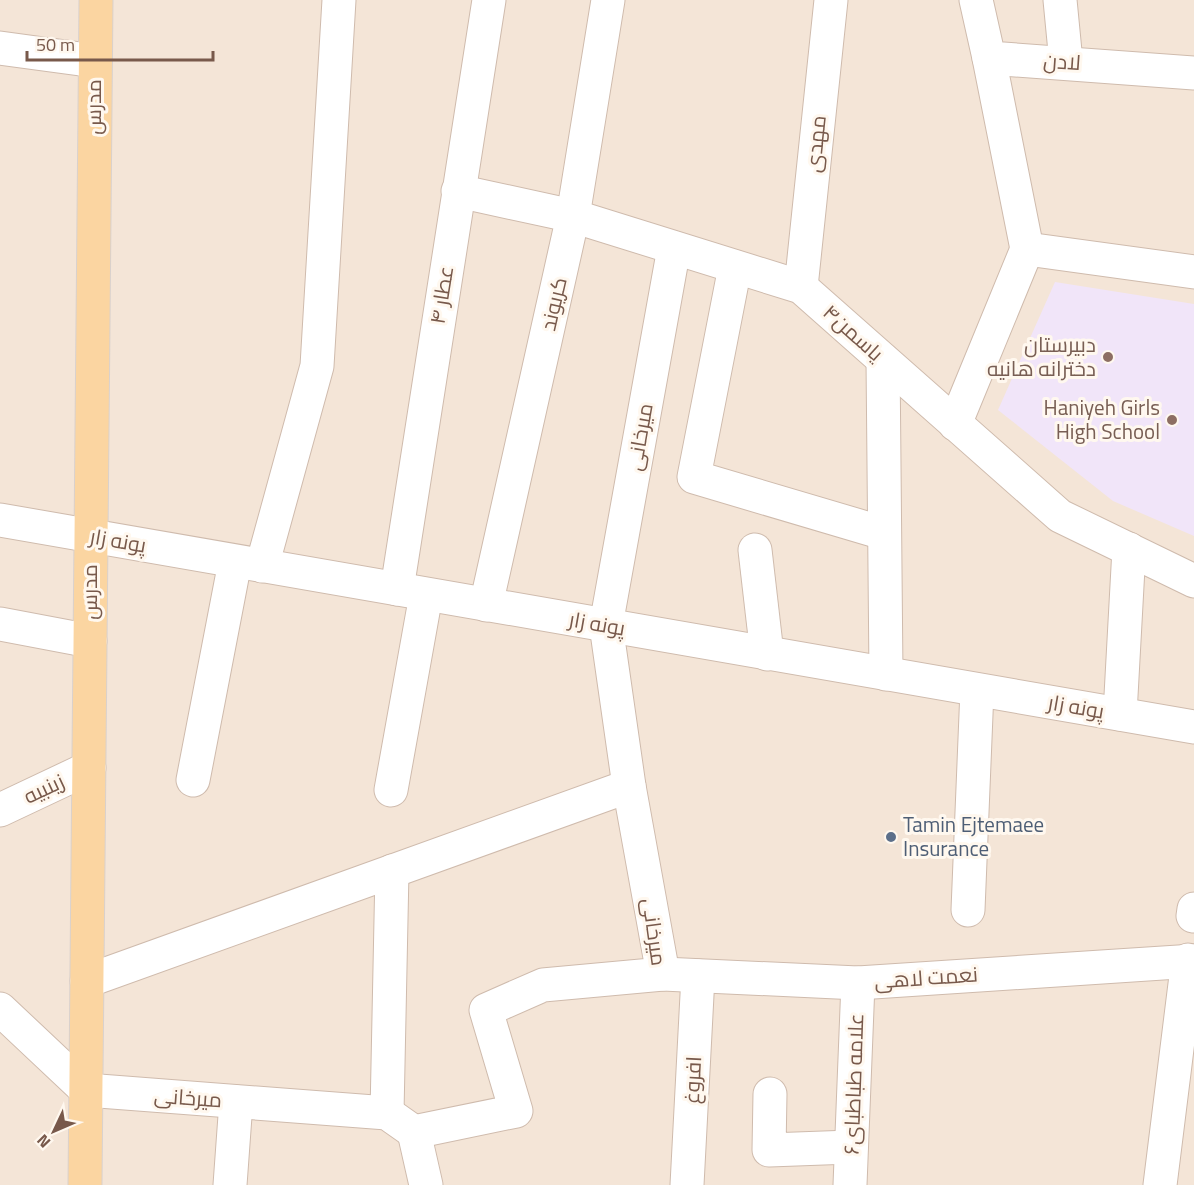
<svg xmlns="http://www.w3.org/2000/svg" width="1194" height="1185" font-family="'Titillium Web',Cairo,sans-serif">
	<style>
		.residential { fill: #f4e5d7 }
		.education { fill: #f1e5f9 }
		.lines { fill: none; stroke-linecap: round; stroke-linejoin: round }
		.minor-casing { stroke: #cfbbad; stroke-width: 35 }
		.major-casing { stroke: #d9d1cd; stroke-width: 35 }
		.minor { stroke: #fff; stroke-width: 33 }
		.major { stroke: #fbd5a1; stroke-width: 33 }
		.education-dot { fill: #8d6e63; stroke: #fff8ef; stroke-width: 2 }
		.service-dot { fill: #5c6f8a; stroke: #fff8ef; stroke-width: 2 }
		.labels { text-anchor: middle; stroke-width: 6; stroke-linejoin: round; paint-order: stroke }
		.street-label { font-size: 21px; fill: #78594b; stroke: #fff8ef }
		.education-label { font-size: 21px; fill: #785e54; stroke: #fff8ef; text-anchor: end }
		.service-label { font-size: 21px; fill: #4e5e75; stroke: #fff8ef; text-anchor: start }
	</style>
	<rect width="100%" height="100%" fill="#fdf4e8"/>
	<!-- residential -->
	<rect class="residential" x="0" y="0" width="1194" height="1185"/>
	<!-- education -->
	<path class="education" d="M 1055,282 L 1194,304 L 1194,536 L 1113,501 L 998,410 Z"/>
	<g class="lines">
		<defs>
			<g id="minor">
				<path d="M 976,0 L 989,58 L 1194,73"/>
				<path d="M 1060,0 L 1066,62"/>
				<path d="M 0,48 L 95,61"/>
				<path d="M 989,58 L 1027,249"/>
				<path d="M 458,191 L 573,216 L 801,287 L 1060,516 L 1194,581"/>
				<path d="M 735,267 L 694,477 L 883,533"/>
				<path d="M 801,287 L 831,0"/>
				<path d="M 883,360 L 886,674"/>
				<path d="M 955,424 L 1027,249 L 1194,272"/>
				<path d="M 0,520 L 1194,727"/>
				<path d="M 755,550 L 767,654"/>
				<path d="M 262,566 L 317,366 L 339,0"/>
				<path d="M 397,589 L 489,0"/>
				<path d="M 486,605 L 573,216 L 608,0"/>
				<path d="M 0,624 L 90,641"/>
				<path d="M 1120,714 L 1129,549"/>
				<path d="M 193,780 L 235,562"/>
				<path d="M 391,790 L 426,595"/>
				<path d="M 0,810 L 89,768"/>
				<path d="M 968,910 L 977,690"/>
				<path d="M 1193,916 L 1194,909"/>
				<path d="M 663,974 L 858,983 L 1194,961"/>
				<path d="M 87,981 L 629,786"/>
				<path d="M 0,1009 L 86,1090 L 387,1113 L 414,1132 L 516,1111 L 486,1010 L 543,985 L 663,974 L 629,786 L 606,625 L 674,248"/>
				<path d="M 770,1094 L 769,1150 L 851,1147"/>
				<path d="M 387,1113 L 392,871"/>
				<path d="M 414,1132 L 426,1185"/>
				<path d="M 230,1185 L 236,1102"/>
				<path d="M 687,1185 L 698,976"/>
				<path d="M 850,1185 L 858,983"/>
				<path d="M 1160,1185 L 1188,960"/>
			</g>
			<path id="major" d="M 85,1185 L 96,0"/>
		</defs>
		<!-- minor casing -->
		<use href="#minor" class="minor-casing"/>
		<!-- major casing -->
		<use href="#major" class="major-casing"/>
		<!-- minor -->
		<use href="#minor" class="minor"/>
		<!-- major -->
		<use href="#major" class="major"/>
	</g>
	<!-- markers -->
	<g class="education-dot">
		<circle cx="1108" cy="357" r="6"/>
		<circle cx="1172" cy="420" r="6"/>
	</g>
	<circle class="service-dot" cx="891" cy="837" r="6"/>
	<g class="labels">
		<!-- street labels -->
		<g class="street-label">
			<text transform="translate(1062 62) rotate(4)" y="7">لادن</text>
			<text transform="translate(94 107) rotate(-90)" y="7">مدرس</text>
			<text transform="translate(816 144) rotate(-84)" y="7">مهدی</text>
			<text transform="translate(442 295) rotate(-81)" y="7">عطار ۴</text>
			<text transform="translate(554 304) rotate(-77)" y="7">کریوند</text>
			<text transform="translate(853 333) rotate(42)" y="7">یاسمن۴</text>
			<text transform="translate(640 437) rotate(-80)" y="7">میرخانی</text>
			<text transform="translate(118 541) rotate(10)" y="7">پونه زار</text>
			<text transform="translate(90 592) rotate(-90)" y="7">مدرس</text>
			<text transform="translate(597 624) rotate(10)" y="7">پونه زار</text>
			<text transform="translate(1076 707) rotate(10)" y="7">پونه زار</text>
			<text transform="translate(44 789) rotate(-25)" y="7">زینبیه</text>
			<text transform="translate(654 932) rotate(82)" y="7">میرخانی</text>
			<text transform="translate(926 978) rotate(-4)" y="7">نعمت لاهی</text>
			<text transform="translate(693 1080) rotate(-87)" y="7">افروغ</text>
			<text transform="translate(854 1084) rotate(-88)" y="7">علامه طباطبای۶</text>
			<text transform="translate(188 1098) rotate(4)" y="7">میرخانی</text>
		</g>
		<!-- education labels -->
		<g class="education-label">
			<text x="1096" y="352">دبیرستان<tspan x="1096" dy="24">دخترانه هانیه</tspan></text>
			<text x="1160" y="415">Haniyeh Girls<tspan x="1160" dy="24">High School</tspan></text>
		</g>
		<!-- service labels -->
		<g class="service-label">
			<text x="903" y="832">Tamin Ejtemaee<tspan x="903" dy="24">Insurance</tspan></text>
		</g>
	</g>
	<!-- north arrow -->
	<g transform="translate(54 1131) rotate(226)" stroke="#fff8ef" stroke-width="4.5" paint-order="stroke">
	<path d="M0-4.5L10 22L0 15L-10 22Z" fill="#78594b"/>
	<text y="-9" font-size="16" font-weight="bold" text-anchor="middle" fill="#78594b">N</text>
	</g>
	<!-- scale -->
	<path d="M27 51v9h186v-9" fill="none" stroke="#78594b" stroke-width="3"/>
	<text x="36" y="51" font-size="18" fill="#78594b" stroke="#fff8ef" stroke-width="4.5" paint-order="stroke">50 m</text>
</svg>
